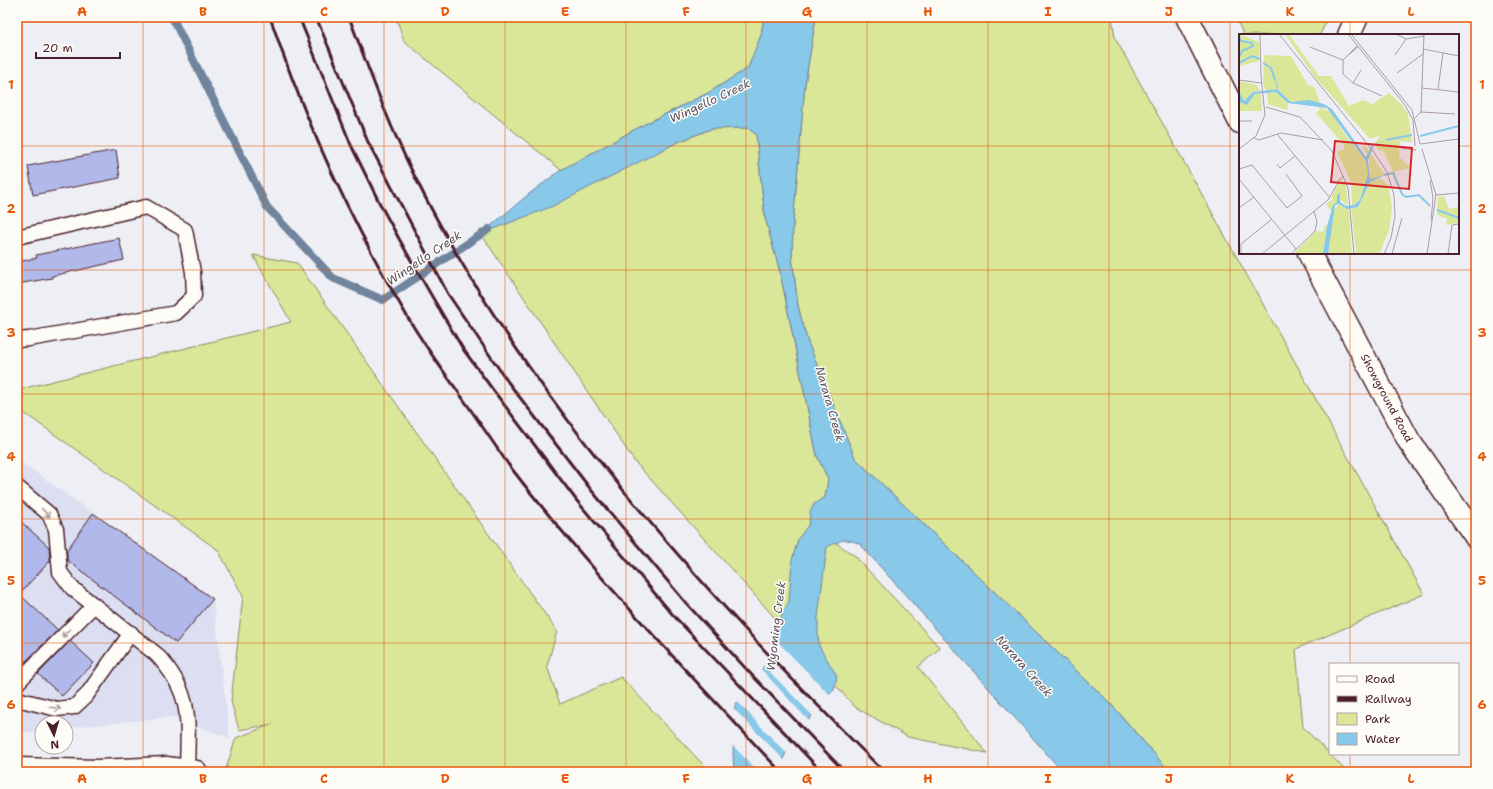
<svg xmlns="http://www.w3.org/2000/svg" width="1493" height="789" font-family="'Shantell Sans',sans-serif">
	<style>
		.built { fill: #dcdff1 }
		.green { fill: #dae799; stroke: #928362 }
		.water { fill: #88c8e9; stroke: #6f849d }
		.pier { fill: #eeeff4 }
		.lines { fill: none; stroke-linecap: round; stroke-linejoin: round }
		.stream { stroke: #6f849d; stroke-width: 8 }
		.building { fill: #b1b9ea; stroke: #4a1f2b }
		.service-casing { stroke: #4a1f2b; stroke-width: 17 }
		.minor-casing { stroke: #4a1f2b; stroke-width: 25 }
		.tertiary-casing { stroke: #4a1f2b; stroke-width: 25 }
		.service { stroke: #fdfcf7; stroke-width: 14 }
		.minor { stroke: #fdfcf7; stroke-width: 22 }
		.tertiary { stroke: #fdfcf7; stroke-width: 22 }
		.rail { stroke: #4a1f2b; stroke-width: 3 }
		.oneway { stroke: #ac999b }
		.grid { fill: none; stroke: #e8590c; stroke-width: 1; stroke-opacity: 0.55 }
		.labels { text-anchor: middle; stroke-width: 3; stroke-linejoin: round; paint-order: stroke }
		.street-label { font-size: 11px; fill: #4a1f2b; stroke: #fdfcf7 }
		.water-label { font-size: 12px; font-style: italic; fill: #5d5264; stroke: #fdfcf7 }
		.inset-river { fill: none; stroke: #88c8e9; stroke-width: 2 }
		.inset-road { fill: none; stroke: #ac9ca4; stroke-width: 1 }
		.view { fill: #d62828; fill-opacity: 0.15; stroke: #d62828; stroke-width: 2 }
		.inset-edge { fill: none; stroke: #4a1f2b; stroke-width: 2 }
		.neatline { fill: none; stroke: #e8590c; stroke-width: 1.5 }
		.grid-label { font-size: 13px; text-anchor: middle; font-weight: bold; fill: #e8590c }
	</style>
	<rect width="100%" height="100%" fill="#eeeff4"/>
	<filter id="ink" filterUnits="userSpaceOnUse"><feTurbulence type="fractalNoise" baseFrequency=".025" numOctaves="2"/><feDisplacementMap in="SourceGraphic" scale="8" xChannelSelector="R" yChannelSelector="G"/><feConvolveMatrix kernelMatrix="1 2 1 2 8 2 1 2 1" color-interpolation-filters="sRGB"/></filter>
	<g filter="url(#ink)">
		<!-- built -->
		<path class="built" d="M 17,459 L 213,599 L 230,738 L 170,717 L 66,728 L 66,723 L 42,723 L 42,731 L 30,733 L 17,731 Z"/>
		<!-- green -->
		<g class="green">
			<path d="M 396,17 L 764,17 L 761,35 L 748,68 L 708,93 L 645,124 L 561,170 L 404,41 Z"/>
			<path d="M 816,17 L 1112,17 L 1115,38 L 1424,594 L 1296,649 L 1303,727 L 1347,772 L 1170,772 L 1111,704 L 855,458 L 807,340 L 798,306 L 792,257 L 793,224 L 805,84 Z"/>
			<path d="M 1235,17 L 1328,17 L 1320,35 L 1244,35 Z"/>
			<path d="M 748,128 L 756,134 L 765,218 L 780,272 L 817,456 L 828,479 L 825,497 L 809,524 L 855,556 L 940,648 L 918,667 L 987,753 L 908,737 L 855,707 L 635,462 L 481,234 L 678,142 L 711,129 Z"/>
			<path d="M 253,255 L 297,263 L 557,631 L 547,666 L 560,704 L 621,677 L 710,772 L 225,772 L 236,738 L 273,724 L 239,730 L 231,701 L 243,596 L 218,550 L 17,408 L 17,390 L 291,322 Z"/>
		</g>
		<!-- water -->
		<path class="water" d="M 764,17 L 816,17 L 805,84 L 793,224 L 792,257 L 798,306 L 807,340 L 855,458 L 1111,704 L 1170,772 L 1063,772 L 860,544 C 844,537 842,540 827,547 L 818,617 L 818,635 L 819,646 L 837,676 L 834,689 L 806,723 L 787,750 L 782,762 L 774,772 L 734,772 L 733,754 L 735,705 L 763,668 L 776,633 L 782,614 L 789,601 L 792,560 L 798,539 L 809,524 L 810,512 L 814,504 L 825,497 L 828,479 L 817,456 L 780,272 L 765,218 L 756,134 L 747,128 L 711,129 L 678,142 L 553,206 L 481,234 L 529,194 L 561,170 L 645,124 L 708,93 L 748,68 L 761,35 Z"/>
		<!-- pier -->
		<g class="pier">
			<path d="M 773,637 L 831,696 L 813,716 L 762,664 Z"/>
			<path d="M 760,668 L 809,721 L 786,753 L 736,700 Z"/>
			<path d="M 733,708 L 785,761 L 777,772 L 759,772 L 731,744 Z"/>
		</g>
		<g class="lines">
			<!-- stream -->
			<path class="stream" d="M 172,17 L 267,207 L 333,278 L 383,300 L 489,229"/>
		</g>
		<!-- building -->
		<g class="building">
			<path d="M 116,150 L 120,178 L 33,195 L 28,166 Z"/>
			<path d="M 119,238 L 124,260 L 52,276 L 52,278 L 17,284 L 17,262 L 37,258 L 36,255 Z"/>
			<path d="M 93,513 L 213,599 L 176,643 L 67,560 L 67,550 Z"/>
			<path d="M 17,518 L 49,547 L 50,561 L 19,594 L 58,630 L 25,662 L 17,655 Z"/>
			<path d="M 70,641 L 94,663 L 62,696 L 38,674 Z"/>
		</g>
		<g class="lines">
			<defs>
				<g id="service">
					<path d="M 17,237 L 146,207 L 185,230 L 193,272 L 194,296 L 176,313 L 29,339 L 17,340"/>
					<path d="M 17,487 L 49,514 L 56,529 L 60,572 L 72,588 L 156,654 C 193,693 188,720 187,770"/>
					<path d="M 17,683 L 94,605"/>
					<path d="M 17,699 L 57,709 L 74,707 L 86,696 L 131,633"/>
				</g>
				<path id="minor" d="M 17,769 L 99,771 L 166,768 L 196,772"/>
				<g id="tertiary">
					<path d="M 1187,17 L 1240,122"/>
					<path d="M 1349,35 L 1357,17"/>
					<path d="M 1309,253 L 1409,441 L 1476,537"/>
				</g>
			</defs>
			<!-- service casing -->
			<use href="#service" class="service-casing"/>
			<!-- minor casing -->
			<use href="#minor" class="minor-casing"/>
			<!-- tertiary casing -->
			<use href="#tertiary" class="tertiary-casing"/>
			<!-- service -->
			<use href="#service" class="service"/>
			<!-- minor -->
			<use href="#minor" class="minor"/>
			<!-- tertiary -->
			<use href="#tertiary" class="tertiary"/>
			<!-- rail -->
			<g class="rail">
				<path d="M 270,17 C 304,118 350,219 404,311 C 422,343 445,373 466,403 C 480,423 494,444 508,464 C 592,573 687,672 781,772"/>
				<path d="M 299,17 L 351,145 L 381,206 L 408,255 L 434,300 L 463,349 L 493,390 L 577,501 L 673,615 L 822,772"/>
				<path d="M 316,17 L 368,142 L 448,294 L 508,382 L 592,491 L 686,603 L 749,672 L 845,772"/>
				<path d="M 349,17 C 369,70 388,123 413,173 C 499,348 624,499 756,641 C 797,686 841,728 884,772"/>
			</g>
		</g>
		<!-- one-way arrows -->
		<defs><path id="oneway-shaft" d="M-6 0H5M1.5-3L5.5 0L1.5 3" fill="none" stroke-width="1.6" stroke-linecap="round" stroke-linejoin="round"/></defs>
		<g class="oneway">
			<use href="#oneway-shaft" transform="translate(46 513) rotate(47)"/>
			<use href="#oneway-shaft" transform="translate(66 633) rotate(134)"/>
			<use href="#oneway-shaft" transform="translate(55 708) rotate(9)"/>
		</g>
	</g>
	<!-- grid -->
	<path class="grid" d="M 143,17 L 143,772M 264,17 L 264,772M 384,17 L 384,772M 505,17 L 505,772M 626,17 L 626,772M 746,17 L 746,772M 867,17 L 867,772M 988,17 L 988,772M 1109,17 L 1109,772M 1230,17 L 1230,772M 1350,17 L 1350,35M 17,146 L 1240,146M 1458,146 L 1476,146M 1350,253 L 1350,664M 17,270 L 1476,270M 17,394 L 1476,394M 17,519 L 1476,519M 17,643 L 1476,643M 1350,754 L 1350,772"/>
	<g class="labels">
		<!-- street labels -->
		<g class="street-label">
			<text transform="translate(1387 398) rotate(62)" y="4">Showground Road</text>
		</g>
		<!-- water labels -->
		<g class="water-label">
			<text transform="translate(710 101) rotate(-25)" y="4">Wingello Creek</text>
			<text transform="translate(424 258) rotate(-34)" y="4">Wingello Creek</text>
			<text transform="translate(830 404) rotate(74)" y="4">Narara Creek</text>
			<text transform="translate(776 626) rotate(-83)" y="4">Wyoming Creek</text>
			<text transform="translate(1024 666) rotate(48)" y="4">Narara Creek</text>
		</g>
	</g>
	<!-- overview -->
	<g transform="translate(1239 34)">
		<rect width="220" height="220" fill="#eeeff4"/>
		<path d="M 0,0 L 20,8 L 20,27 L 0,32 ZM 46,0 L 50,0 L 80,42 L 92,42 L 110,72 L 124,66 L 133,70 L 150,59 L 164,72 L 169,80 L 173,108 L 161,107 L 160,123 L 172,134 L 156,137 L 158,141 L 155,140 L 144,116 L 140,117 L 135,110 L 142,101 L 131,105 L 75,42 ZM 25,21 L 52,22 L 69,51 L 75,53 L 81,68 L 52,68 L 38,55 L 27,57 L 24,50 ZM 0,47 L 18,51 L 21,57 L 14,58 L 5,67 L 0,57 ZM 38,58 L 49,69 L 48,76 L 29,70 L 28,59 ZM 0,59 L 8,71 L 16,60 L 22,60 L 23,77 L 0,77 ZM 77,71 L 92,78 L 105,99 L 127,127 L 130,138 L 126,156 L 121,166 L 115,171 L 113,172 L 112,148 L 98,118 L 105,115 L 105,111 L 77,79 L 81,75 ZM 122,111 L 128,114 L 146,141 L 131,145 L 130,124 ZM 141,144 L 149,151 L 151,160 L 153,174 L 150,197 L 140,220 L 117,220 L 112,175 L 119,173 L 131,148 ZM 102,145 L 107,152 L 109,172 L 98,163 L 98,168 L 92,177 L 87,170 L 93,166 L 93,161 ZM 205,162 L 210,175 L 219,173 L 220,189 L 207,191 L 208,185 L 198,181 L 199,163 ZM 100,170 L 110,175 L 113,220 L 89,220 L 94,177 ZM 86,191 L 88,192 L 84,220 L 54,220 L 77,197 L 84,198 Z" fill="#dae799"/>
		<path d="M 36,44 L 38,49 L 39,53 L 38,55 L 52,68 L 70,66 L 85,70 L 93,75 L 127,123 L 133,111 L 146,106 L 135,111 L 129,126 L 131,145 L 146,141 L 131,148 L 119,173 L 108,175 L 100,170 L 96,171 L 89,220 L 84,220 L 88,192 L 94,171 L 98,168 L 98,161 L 101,159 L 101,168 L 107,172 L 115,171 L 121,166 L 129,140 L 127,127 L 88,74 L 49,69 L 37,58 L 16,60 L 8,71 L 1,68 L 0,57 L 5,67 L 14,58 L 38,55 Z" fill="#88c8e9"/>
		<path class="inset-river" d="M 0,2 L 2,7 L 13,9 L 14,12 L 3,17 L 0,23M 0,29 L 13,22 L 21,25M 24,29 L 32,34 L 36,46M 181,102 L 220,92M 147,106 L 173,101M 145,141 L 154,139 L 163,160 L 167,163 L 180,161 L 191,172M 198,176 L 220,184"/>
		<path class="inset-road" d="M 40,0 L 134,117 L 148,138 L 155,161 L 156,182 L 152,204 L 145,220M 109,0 L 166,71 L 174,86 L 176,112M 112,0 L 173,76 L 181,110M 157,0 L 167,5 L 185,2M 118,12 L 104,26 L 104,40 L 114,49 L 143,62M 71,13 L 104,26M 184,15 L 220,22M 156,21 L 167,5M 108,22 L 119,13M 158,39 L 184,20M 0,46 L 22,49M 114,49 L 122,36M 183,54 L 220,58M 199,55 L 204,19M 27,73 L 61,83 L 93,117 L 109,154 L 115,220M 182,78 L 216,80M 176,84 L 182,78 L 185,0M 0,87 L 13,87M 38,100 L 91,164M 15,104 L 20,106 L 42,99 L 84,106M 181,110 L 220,105M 162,114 L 177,116M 0,115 L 17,102 L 26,81 L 22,42 L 21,0M 183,115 L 197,161 L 188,220M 38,130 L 41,134 L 56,122M 0,135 L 13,131 L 48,174 L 63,162 L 47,140M 0,145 L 57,215M 191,146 L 194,164 L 192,187M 197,161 L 220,159M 0,174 L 15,163M 2,220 L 2,210 L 33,185M 23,220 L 89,166 L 101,145 L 105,142M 52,220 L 76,197 L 78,188 L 75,177M 153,220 L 163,184M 209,220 L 213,191 L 220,190"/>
		<path class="view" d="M 96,107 L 173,114 L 170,155 L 92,148 Z"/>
		<rect width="220" height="220" class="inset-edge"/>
	</g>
	<!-- margin -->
	<rect width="1493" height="789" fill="none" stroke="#fdfcf7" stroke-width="44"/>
	<!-- legend -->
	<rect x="1329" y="663" width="130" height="92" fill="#fdfcf7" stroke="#b5a4a5"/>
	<rect x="1337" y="676" width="20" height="6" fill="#fdfcf7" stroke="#b5a4a5"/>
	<text x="1365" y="683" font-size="12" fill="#4a1f2b">Road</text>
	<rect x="1337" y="696" width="20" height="6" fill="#4a1f2b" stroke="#b5a4a5"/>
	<text x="1365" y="703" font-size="12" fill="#4a1f2b">Railway</text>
	<rect x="1337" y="713" width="20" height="12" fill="#dae799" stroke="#b5a4a5"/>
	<text x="1365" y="723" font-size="12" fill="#4a1f2b">Park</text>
	<rect x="1337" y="733" width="20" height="12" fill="#88c8e9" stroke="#b5a4a5"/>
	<text x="1365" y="743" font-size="12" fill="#4a1f2b">Water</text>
	<!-- north arrow -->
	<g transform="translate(54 735) rotate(175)"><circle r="19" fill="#fdfcf7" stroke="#b5a4a5"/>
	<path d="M0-3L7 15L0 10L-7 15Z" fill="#4a1f2b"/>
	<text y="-6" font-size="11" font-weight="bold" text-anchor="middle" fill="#4a1f2b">N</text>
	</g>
	<!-- scale -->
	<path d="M36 52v6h84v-6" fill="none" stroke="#4a1f2b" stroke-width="2"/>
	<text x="42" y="52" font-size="12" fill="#4a1f2b" stroke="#fdfcf7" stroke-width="3" paint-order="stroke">20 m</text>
	<rect x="22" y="22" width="1449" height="745" class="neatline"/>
	<g class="grid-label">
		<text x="82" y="16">A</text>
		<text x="203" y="16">B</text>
		<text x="324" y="16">C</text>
		<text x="445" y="16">D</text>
		<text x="565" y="16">E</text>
		<text x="686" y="16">F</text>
		<text x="807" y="16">G</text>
		<text x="928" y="16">H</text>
		<text x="1048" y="16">I</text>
		<text x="1169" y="16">J</text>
		<text x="1290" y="16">K</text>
		<text x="1411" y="16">L</text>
		<text x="11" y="89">1</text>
		<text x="1482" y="89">1</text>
		<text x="11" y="213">2</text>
		<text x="1482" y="213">2</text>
		<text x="11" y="337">3</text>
		<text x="1482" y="337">3</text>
		<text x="11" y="461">4</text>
		<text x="1482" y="461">4</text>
		<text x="11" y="585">5</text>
		<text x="1482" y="585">5</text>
		<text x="11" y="709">6</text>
		<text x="1482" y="709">6</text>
		<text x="82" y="783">A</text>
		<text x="203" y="783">B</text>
		<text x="324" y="783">C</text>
		<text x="445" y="783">D</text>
		<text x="565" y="783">E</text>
		<text x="686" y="783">F</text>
		<text x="807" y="783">G</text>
		<text x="928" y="783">H</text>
		<text x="1048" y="783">I</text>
		<text x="1169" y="783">J</text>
		<text x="1290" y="783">K</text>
		<text x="1411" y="783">L</text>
	</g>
</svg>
